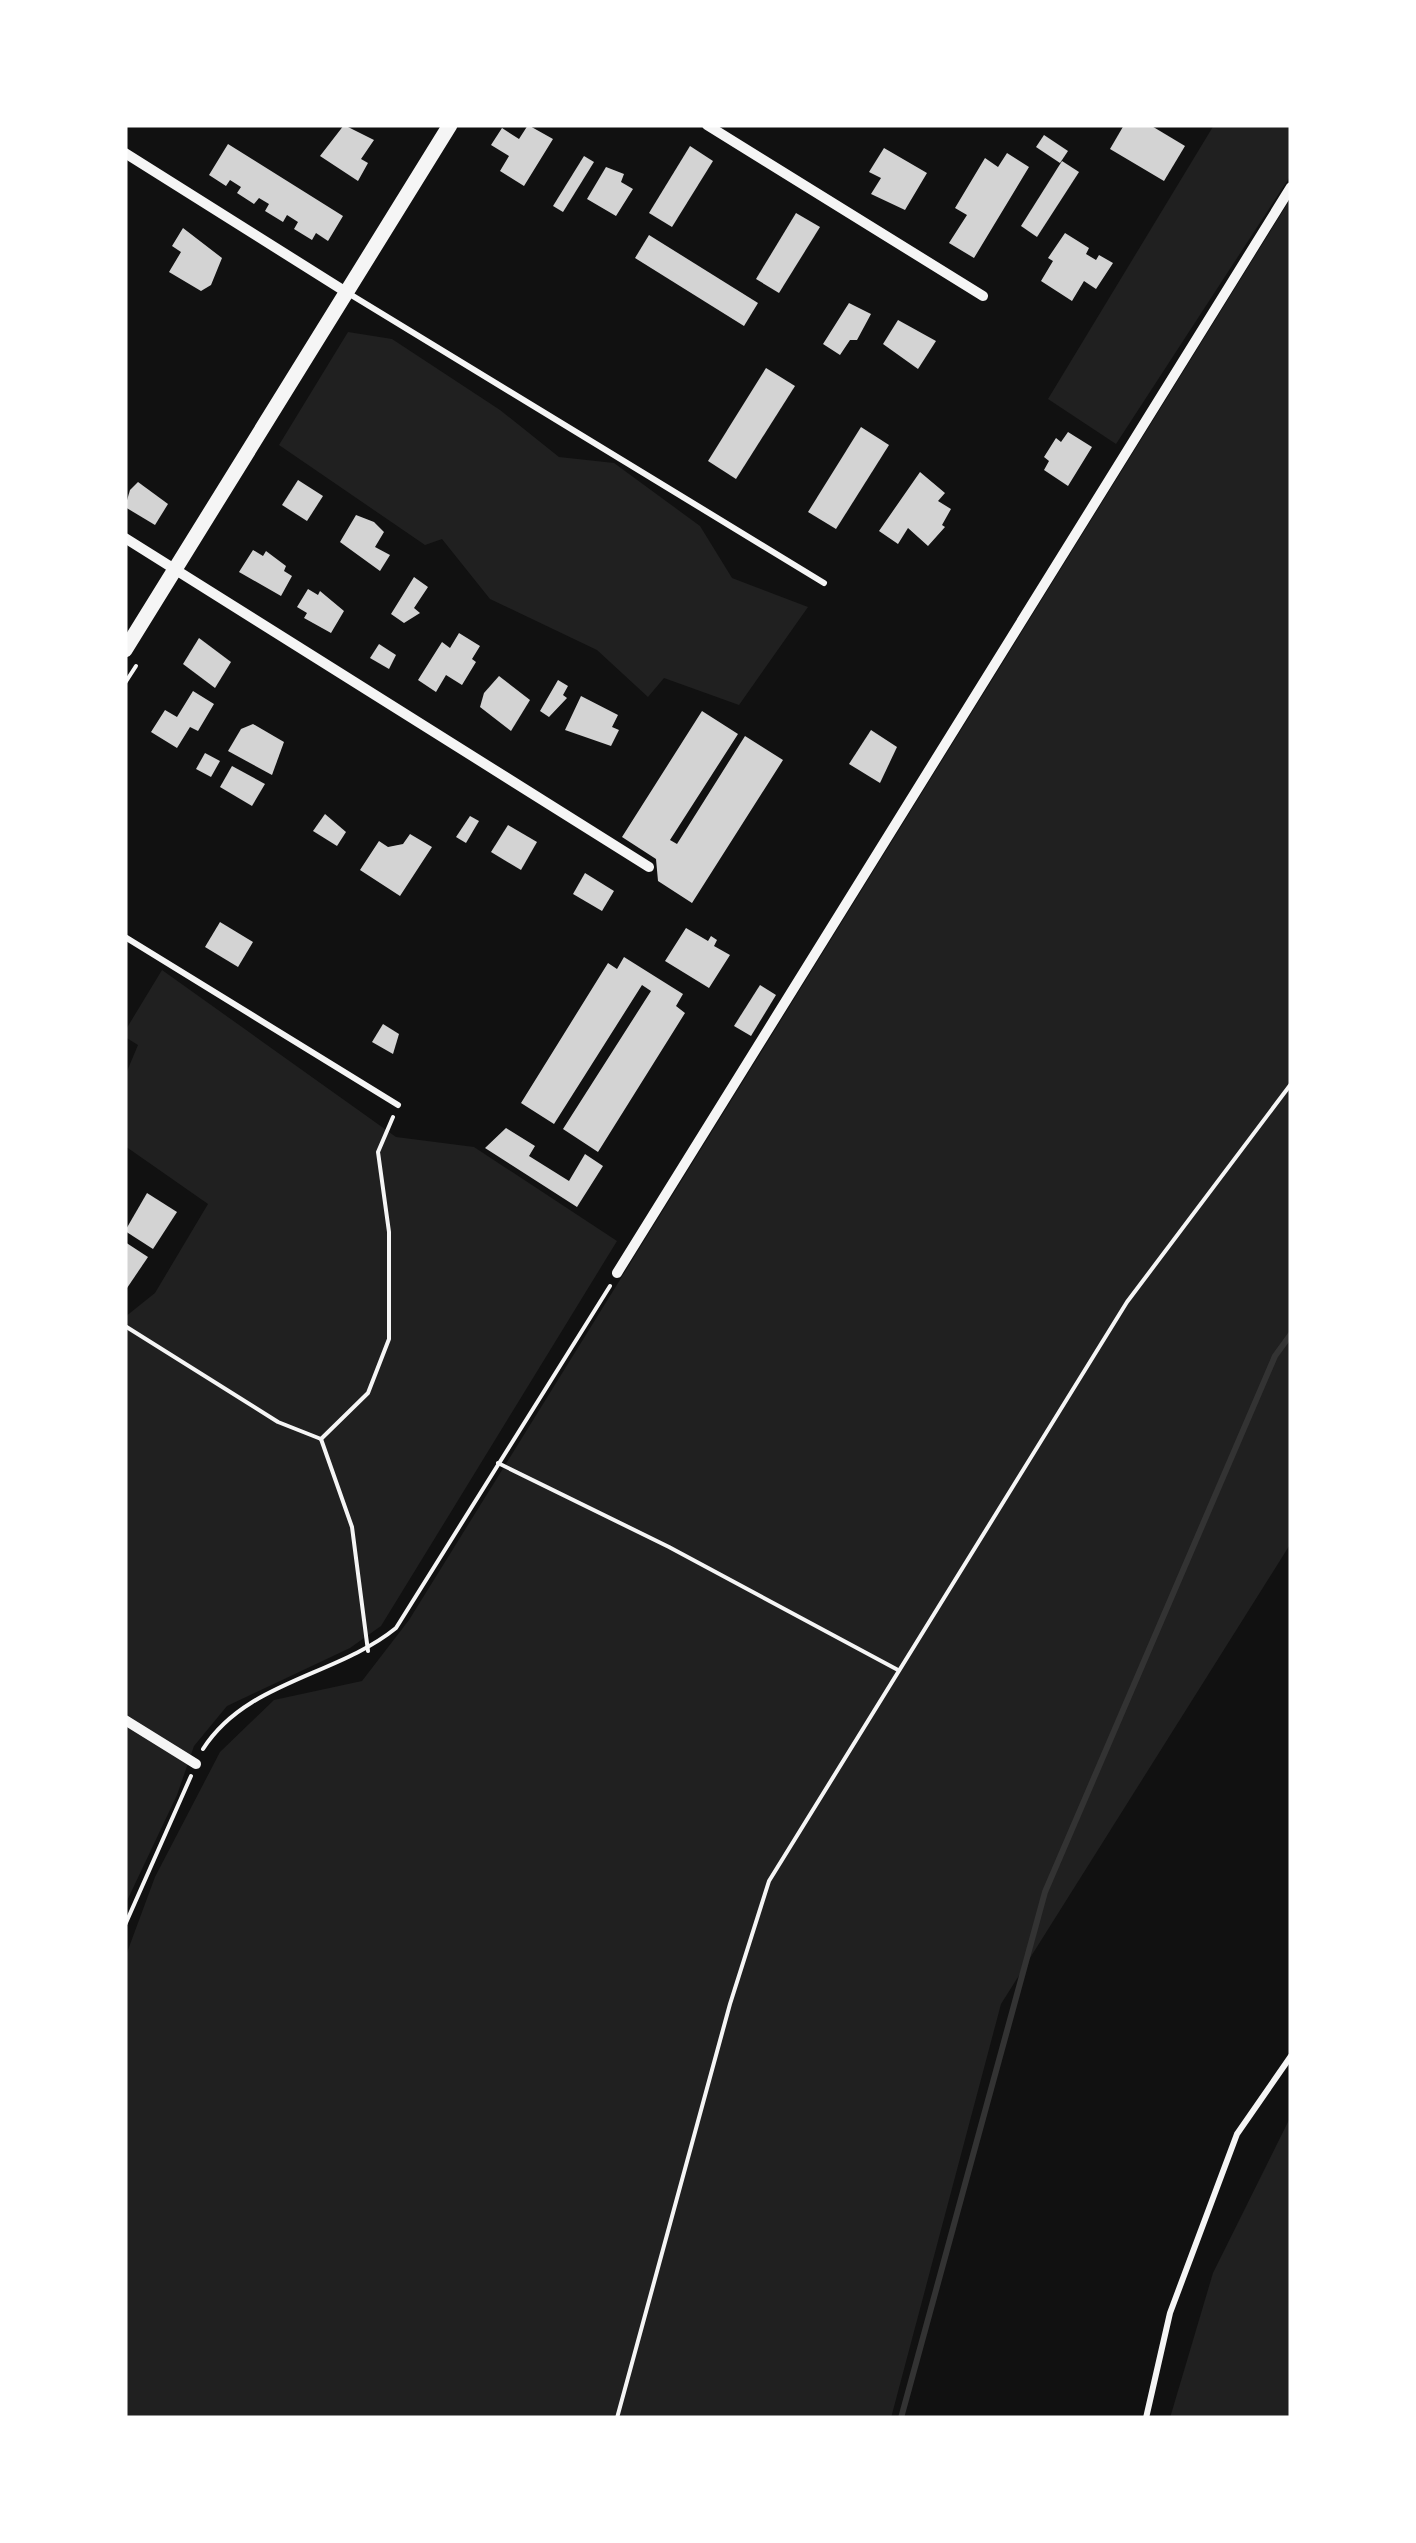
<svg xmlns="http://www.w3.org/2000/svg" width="1416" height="2543" font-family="'Golos Text',sans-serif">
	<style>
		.green { fill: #202020 }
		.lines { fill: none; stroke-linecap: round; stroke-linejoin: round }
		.stream { stroke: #333; stroke-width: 6 }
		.building { fill: #d3d3d3 }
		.path { stroke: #f5f5f5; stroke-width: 4 }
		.service { stroke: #f5f5f5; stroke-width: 6 }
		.minor { stroke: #f5f5f5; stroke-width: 10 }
		.tertiary { stroke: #f5f5f5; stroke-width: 15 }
	</style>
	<rect width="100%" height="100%" fill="#111"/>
	<!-- green -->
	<g class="green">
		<path d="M 1214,125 L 1291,125 L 1291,175 L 1116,444 L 1048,399 Z"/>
		<path d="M 1291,198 L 1291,1543 L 1001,2004 L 891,2418 L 125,2418 L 125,1958 L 155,1877 L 220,1752 L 274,1700 L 362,1681 L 409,1620 Z"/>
		<path d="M 348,332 L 392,339 L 500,410 L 559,457 L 614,463 L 700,526 L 732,578 L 808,607 L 739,705 L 664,678 L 648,697 L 597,650 L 490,599 L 442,539 L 425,545 L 279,445 Z"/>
		<path d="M 162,970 L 396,1137 L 474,1147 L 617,1241 L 381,1626 L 350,1648 L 227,1706 L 194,1746 L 177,1795 L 125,1905 L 125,1317 L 155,1293 L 208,1204 L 125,1146 L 125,1076 L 138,1045 L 125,1037 L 125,1031 Z"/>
		<path d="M 1291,2116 L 1291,2418 L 1170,2418 L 1213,2273 Z"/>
	</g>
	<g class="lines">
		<!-- stream -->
		<path class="stream" d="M 901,2418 L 1045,1892 L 1275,1356 L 1291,1334"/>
	</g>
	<!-- building -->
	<g class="building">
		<path d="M 344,125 L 374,140 L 361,159 L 368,163 L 358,181 L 320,156 Z"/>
		<path d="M 528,125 L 553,139 L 524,186 L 500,171 L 509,156 L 491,145 L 502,128 L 519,139 Z"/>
		<path d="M 1124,125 L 1150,125 L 1185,146 L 1164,181 L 1110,149 Z"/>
		<path d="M 1044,135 L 1068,151 L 1060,163 L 1036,147 Z"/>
		<path d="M 228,144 L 343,216 L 328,241 L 316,233 L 312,240 L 294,229 L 298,222 L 287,215 L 283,222 L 265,211 L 269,204 L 259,198 L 254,204 L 237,193 L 241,187 L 230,180 L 226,186 L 209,175 Z"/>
		<path d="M 690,146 L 713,161 L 672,227 L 649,213 Z"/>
		<path d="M 884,148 L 927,173 L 905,210 L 871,194 L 881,178 L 869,172 Z"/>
		<path d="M 1007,153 L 1029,167 L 974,258 L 949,243 L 967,215 L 955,208 L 985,158 L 998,167 Z"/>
		<path d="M 584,156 L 594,162 L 563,212 L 553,206 Z"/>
		<path d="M 1062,161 L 1079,172 L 1037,237 L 1021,226 Z"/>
		<path d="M 606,167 L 624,174 L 621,182 L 633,189 L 616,216 L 587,199 Z"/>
		<path d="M 796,213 L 820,227 L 779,293 L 756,279 Z"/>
		<path d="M 183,228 L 222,258 L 211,285 L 201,291 L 169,272 L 181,252 L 172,246 Z"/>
		<path d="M 1065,233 L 1089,248 L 1086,254 L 1096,260 L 1099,255 L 1113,263 L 1096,289 L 1084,281 L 1072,301 L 1041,281 L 1053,261 L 1048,258 Z"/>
		<path d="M 649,235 L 758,303 L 744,326 L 635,258 Z"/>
		<path d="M 849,303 L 871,314 L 857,340 L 850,340 L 840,355 L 823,344 Z"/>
		<path d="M 898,320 L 936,341 L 918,369 L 883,344 Z"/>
		<path d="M 766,368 L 795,386 L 736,479 L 708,461 Z"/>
		<path d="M 861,427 L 889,445 L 836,529 L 808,512 Z"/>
		<path d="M 1068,432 L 1092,447 L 1068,486 L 1044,470 L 1049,461 L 1044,457 L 1056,438 L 1061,442 Z"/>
		<path d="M 920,472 L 945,493 L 938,501 L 951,509 L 942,525 L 945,527 L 928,546 L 908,528 L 898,544 L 879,531 Z"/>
		<path d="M 298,480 L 323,496 L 307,521 L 282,505 Z"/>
		<path d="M 138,482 L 168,504 L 155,525 L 125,507 L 130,490 Z"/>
		<path d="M 356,515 L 374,522 L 384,532 L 375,547 L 390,555 L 380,571 L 340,542 Z"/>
		<path d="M 253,550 L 263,556 L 266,551 L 286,566 L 284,571 L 292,576 L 281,596 L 239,572 Z"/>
		<path d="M 414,577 L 428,587 L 414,608 L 420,613 L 404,623 L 391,614 Z"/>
		<path d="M 308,589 L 318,595 L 320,591 L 344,611 L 331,633 L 304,618 L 307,613 L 297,607 Z"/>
		<path d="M 459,633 L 480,646 L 472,659 L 476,662 L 462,685 L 446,675 L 436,692 L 418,680 L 442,642 L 450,648 Z"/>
		<path d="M 199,638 L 231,662 L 215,688 L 183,664 Z"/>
		<path d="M 379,644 L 396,655 L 389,669 L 370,658 Z"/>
		<path d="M 499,676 L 530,700 L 511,731 L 480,707 L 484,693 Z"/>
		<path d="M 558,680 L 568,686 L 563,695 L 567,698 L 549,717 L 540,711 Z"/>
		<path d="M 193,691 L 214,704 L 198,731 L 190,727 L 177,748 L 151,732 L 165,710 L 177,717 Z"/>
		<path d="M 581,696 L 618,715 L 612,727 L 619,730 L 611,746 L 565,730 Z"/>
		<path d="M 702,711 L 738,734 L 670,840 L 677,844 L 745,736 L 783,760 L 692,903 L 658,881 L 656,859 L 622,837 Z"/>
		<path d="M 253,724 L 284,742 L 272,775 L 228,751 L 241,729 Z"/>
		<path d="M 871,730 L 897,747 L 880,783 L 849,764 Z"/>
		<path d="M 205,753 L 220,761 L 211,777 L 196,769 Z"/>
		<path d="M 232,766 L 265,784 L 252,806 L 220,787 Z"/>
		<path d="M 325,814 L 346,832 L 337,846 L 313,831 Z"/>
		<path d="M 470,816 L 479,821 L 466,843 L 456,837 Z"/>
		<path d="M 508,825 L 537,842 L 521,870 L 491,852 Z"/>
		<path d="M 410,834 L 432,847 L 400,896 L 360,870 L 379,841 L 388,847 L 403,844 Z"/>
		<path d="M 585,873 L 614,891 L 602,911 L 573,894 Z"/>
		<path d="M 220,922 L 253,942 L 238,967 L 205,947 Z"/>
		<path d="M 686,928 L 708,941 L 711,936 L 717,940 L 714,946 L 730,955 L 709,988 L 665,961 Z"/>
		<path d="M 624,957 L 683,994 L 676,1006 L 685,1013 L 598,1152 L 563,1129 L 651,991 L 642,985 L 554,1124 L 521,1103 L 608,963 L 617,969 Z"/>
		<path d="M 760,985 L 776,995 L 751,1036 L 734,1026 Z"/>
		<path d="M 383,1024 L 399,1034 L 393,1054 L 372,1042 Z"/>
		<path d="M 506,1128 L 535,1146 L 529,1156 L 569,1181 L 585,1154 L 603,1166 L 577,1207 L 485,1148 Z"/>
		<path d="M 147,1193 L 177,1212 L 153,1249 L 125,1231 Z"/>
		<path d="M 125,1242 L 148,1257 L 125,1291 Z"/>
	</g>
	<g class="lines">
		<!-- path -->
		<g class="path">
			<path d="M 125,683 L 136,666"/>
			<path d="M 125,1326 L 278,1422 L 321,1439 L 352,1527 L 368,1651"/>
			<path d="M 321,1439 L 368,1393 L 389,1339 L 389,1232 L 378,1152 L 393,1117"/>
			<path d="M 498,1463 L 669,1547 L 898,1670"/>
			<path d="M 203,1749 C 246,1681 337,1676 396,1628 L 610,1286"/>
			<path d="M 125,1925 L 191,1776"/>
			<path d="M 617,2418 L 730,2004 L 769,1881 L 1127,1302 L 1291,1084"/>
		</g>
		<!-- service -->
		<g class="service">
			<path d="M 348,293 L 824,583"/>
			<path d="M 125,937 L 398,1105"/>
			<path d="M 1146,2418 L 1170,2313 L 1237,2134 L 1291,2056"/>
		</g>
		<!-- minor -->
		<g class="minor">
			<path d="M 707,125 L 983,296"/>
			<path d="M 125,153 L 346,292"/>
			<path d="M 125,538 L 649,867"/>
			<path d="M 617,1273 L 1291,187"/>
			<path d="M 125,1720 L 196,1764"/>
		</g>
		<!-- tertiary -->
		<path class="tertiary" d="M 125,650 L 450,125"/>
	</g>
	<!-- border -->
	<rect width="1416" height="2543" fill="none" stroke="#ffffff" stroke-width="255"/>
</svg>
